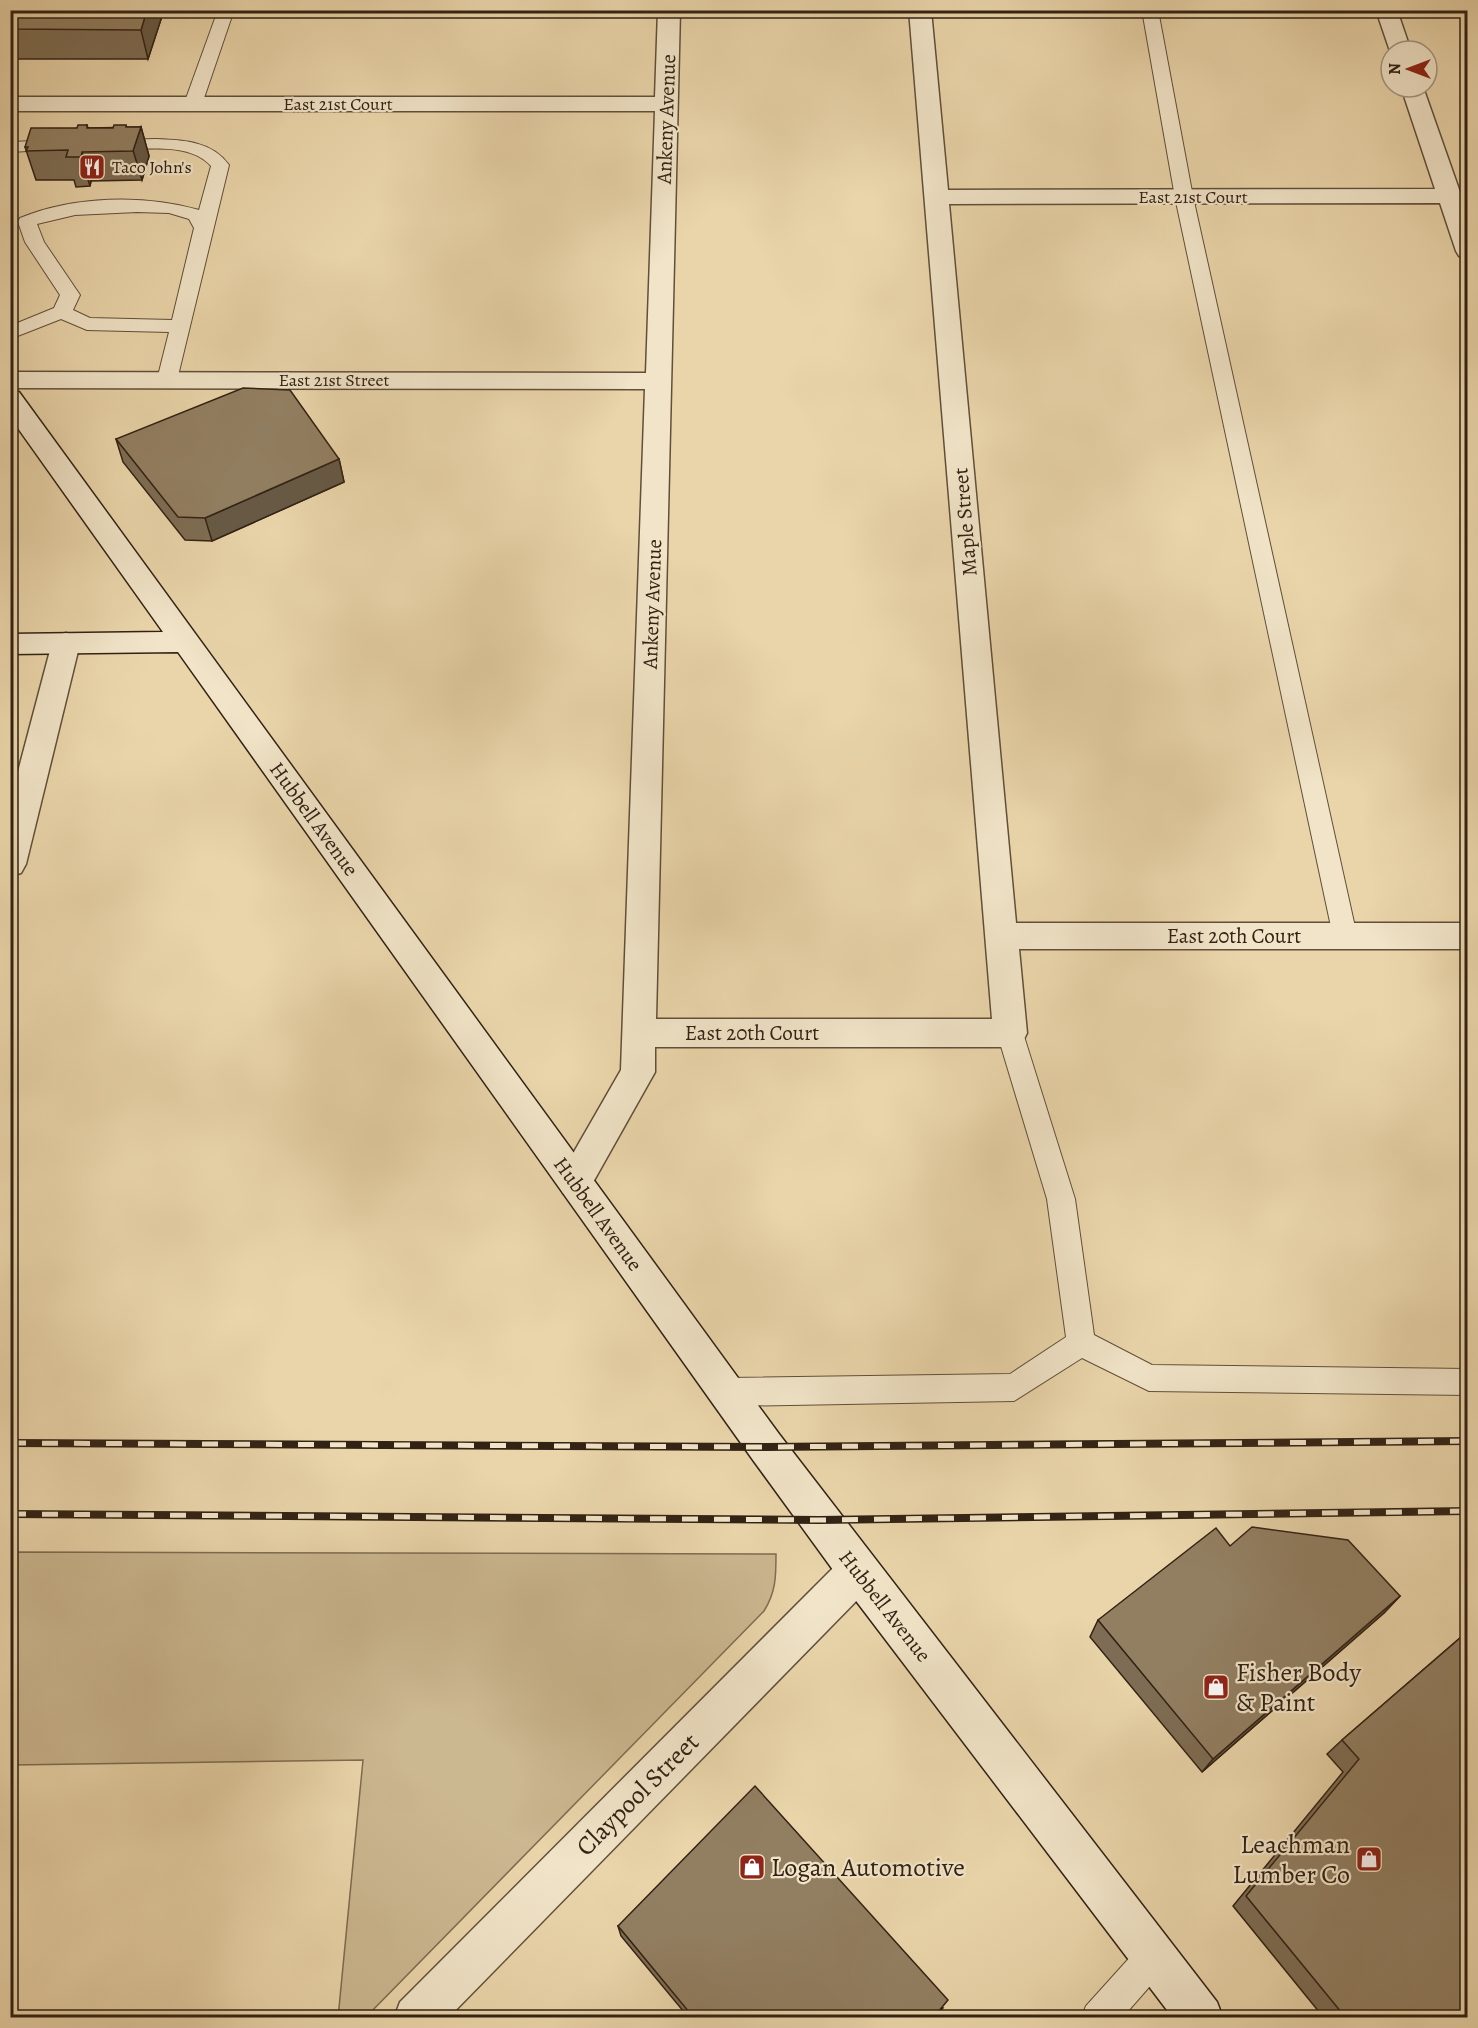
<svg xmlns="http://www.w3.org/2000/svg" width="1478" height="2028" font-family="Alegreya,serif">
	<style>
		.green { fill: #cbb790; stroke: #7e6c52; stroke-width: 1.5 }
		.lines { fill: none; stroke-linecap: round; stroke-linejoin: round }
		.lane-casing { stroke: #604f3a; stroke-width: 2 }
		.street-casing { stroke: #604f3a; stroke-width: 3 }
		.secondary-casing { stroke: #322214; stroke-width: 3 }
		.lane { fill: #f1e4c8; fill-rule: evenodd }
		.street { fill: #f1e4c8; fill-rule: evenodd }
		.secondary { fill: #f1e4c8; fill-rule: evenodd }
		.rail-casing { stroke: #322214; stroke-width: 8 }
		.rail { stroke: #f1e4c8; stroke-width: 5; stroke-dasharray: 16; stroke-linecap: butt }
		.wall { fill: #7e6d54; stroke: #322214; stroke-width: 1.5 }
		.shaded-wall { fill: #665945; stroke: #322214; stroke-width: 1.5 }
		.building { fill: #927f62; stroke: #322214; stroke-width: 1.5 }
		.labels { text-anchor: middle; stroke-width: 4.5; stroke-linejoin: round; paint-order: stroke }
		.far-street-label { font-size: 18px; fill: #322214; stroke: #f1e4c8 }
		.far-poi-label { font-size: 18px; fill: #322214; stroke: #f1e4c8; text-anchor: start }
		.street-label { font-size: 21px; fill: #322214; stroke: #f1e4c8 }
		.near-poi-label { font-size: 26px; fill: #322214; stroke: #f1e4c8; text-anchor: start }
		.near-street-label { font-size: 26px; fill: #322214; stroke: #f1e4c8 }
	</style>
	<rect width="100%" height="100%" fill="#ead5aa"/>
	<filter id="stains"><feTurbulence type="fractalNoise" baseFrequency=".00333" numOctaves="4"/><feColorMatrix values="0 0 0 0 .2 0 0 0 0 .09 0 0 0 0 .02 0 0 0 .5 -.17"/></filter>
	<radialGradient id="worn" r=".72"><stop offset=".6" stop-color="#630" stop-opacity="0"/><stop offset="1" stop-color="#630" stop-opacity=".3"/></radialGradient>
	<!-- green -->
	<path class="green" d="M 10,1552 L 776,1554 C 776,1576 776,1592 764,1611 L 366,2017 L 338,2018 L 363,1760 L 11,1765 Z"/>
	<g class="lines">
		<defs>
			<g id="lane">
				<path d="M 218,10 L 234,10 L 202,104 L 199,108 L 187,108 L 184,104 Z"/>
				<path d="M 1142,10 L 1158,10 L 1193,197 L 1357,936 L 1354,943 L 1345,946 L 1336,943 L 1333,936 L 1175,197 Z"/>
				<path d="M 156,139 C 183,140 212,141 229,165 L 177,380 L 174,385 L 160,385 L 157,380 L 169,332 L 87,330 L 61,319 L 10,339 L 10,326 L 54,308 L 60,295 L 25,242 L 18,222 L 20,218 C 73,196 144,194 199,210 L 211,166 C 189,141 142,150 113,150 L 104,145 L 113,140 ZM 137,212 L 169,213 L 189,219 L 194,228 L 172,320 L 90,318 L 73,310 L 80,295 L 44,242 L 37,224 L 75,215 Z"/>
				<path d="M 58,140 L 67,145 L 64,149 L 10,152 L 10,142 Z"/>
				<path d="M 1010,1022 L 1019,1025 L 1023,1033 L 1075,1199 L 1094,1335 L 1152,1365 L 1468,1369 L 1468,1395 L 1149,1391 L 1082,1358 L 1014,1401 L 727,1406 L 717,1402 L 713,1392 L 717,1382 L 727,1378 L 1010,1374 L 1066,1337 L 1047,1199 L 997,1033 L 1001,1025 Z"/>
				<path d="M 1153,1940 L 1165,1945 L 1170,1957 L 1165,1969 L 1122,2018 L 1081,2018 L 1086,2006 L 1141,1945 Z"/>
			</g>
			<g id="street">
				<path d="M 658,10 L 680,10 L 656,1019 L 992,1019 L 909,10 L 931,10 L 948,190 L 1435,189 L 1401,87 L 1423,87 L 1468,215 L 1468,258 L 1459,256 L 1456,251 L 1440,203 L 949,204 L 1016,923 L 1468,923 L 1468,949 L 1019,949 L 1027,1033 L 1022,1043 L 1010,1047 L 655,1047 L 655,1072 L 587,1193 L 575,1197 L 563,1193 L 558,1182 L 563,1171 L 621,1070 L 645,389 L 10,388 L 10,372 L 646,373 L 655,111 L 10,111 L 10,97 L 655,97 Z"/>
				<path d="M 1376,10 L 1397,10 L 1411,51 L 1391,51 L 1391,54 Z"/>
				<path d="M 66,633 L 76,636 L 80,643 L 26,864 L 21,873 L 10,876 L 10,802 L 52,643 L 56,636 Z"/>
				<path d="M 858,1551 L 872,1557 L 878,1571 L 872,1585 L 448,2018 L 394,2018 L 400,2002 L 844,1557 Z"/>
			</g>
			<path id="secondary" d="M 10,390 L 19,392 L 779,1434 L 1217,2002 L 1223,2018 L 1173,2018 L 844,1585 L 753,1460 L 178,652 L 10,654 L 10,634 L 163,632 L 10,417 Z"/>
		</defs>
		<!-- lane casing -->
		<use href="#lane" class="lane-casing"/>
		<!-- street casing -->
		<use href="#street" class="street-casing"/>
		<!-- secondary casing -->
		<use href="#secondary" class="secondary-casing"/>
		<!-- lane -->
		<use href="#lane" class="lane"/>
		<!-- street -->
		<use href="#street" class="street"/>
		<!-- secondary -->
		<use href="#secondary" class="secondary"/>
		<defs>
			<g id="rail">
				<path d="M 10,1443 L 766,1447 L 1468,1441"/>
				<path d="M 10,1514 L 819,1520 L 1468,1511"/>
			</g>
		</defs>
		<!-- rail casing -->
		<use href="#rail" class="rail-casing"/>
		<!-- rail -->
		<use href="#rail" class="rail"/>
	</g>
	<!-- wall -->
	<g class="wall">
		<path d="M 10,10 L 164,10 L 148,59 L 10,59 Z"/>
		<path d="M 87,125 L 88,128 L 141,127 L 149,156 L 142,180 L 91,181 L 90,186 L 76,187 L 74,180 L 36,180 L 25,147 L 77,128 Z"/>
		<path d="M 116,439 L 339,459 L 344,482 L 212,541 L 185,540 L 123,462 Z"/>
		<path d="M 1230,1546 L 1400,1596 L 1384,1613 L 1202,1772 L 1090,1637 L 1098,1620 Z"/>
		<path d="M 1467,1632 L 1467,2018 L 1324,2018 L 1233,1906 L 1343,1772 L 1327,1754 L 1342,1740 Z"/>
		<path d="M 618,1926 L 943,2008 L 934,2018 L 689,2018 L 621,1936 Z"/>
	</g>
	<!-- shaded-wall -->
	<g class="shaded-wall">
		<path d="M 147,10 L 164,10 L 148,59 L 141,30 Z"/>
		<path d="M 126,125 L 133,150 L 141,127 L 149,156 L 142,180 L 126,127 Z"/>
		<path d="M 82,152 L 91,181 L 90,186 L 81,157 Z"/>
		<path d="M 339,459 L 344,482 L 212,541 L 205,518 Z"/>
		<path d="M 1400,1596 L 1384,1613 L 1202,1772 L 1213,1759 Z"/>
	</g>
	<!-- building -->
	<g class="building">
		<path d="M 10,10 L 147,10 L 141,30 L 10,29 Z"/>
		<path d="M 78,125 L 87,125 L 87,128 L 113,128 L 114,125 L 126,125 L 126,127 L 141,127 L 133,151 L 82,152 L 81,157 L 66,157 L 68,150 L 26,151 L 28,147 L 25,147 L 31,128 L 77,128 Z"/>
		<path d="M 243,388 L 290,390 L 339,459 L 205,518 L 178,517 L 116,439 Z"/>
		<path d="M 1252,1527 L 1348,1540 L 1400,1596 L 1213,1759 L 1098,1620 L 1216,1528 L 1230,1546 Z"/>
		<path d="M 1467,1632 L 1467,2018 L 1346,2018 L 1246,1896 L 1359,1759 L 1342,1740 Z"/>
		<path d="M 755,1786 L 948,2000 L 933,2018 L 694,2018 L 618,1926 Z"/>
	</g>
	<!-- icons -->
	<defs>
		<symbol id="restaurant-square" viewBox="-11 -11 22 22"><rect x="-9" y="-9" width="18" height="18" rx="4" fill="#8f2418" stroke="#f1e4c8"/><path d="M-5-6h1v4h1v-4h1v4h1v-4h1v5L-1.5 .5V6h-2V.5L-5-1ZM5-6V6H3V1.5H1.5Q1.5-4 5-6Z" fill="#fff"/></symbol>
		<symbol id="shop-square" viewBox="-11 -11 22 22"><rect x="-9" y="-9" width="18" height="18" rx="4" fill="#8f2418" stroke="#f1e4c8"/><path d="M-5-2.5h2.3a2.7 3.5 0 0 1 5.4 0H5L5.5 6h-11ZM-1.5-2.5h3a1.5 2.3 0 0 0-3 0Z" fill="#fff"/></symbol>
	</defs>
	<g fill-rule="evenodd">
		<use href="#restaurant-square" x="77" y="152" width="30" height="30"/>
		<use href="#shop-square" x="1201" y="1672" width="30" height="30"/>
		<use href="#shop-square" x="1354" y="1844" width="30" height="30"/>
		<use href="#shop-square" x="737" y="1852" width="30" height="30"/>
	</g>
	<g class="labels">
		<!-- far-street labels -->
		<g class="far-street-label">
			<text x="338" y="110">East 21st Court</text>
			<text x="1193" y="203">East 21st Court</text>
			<text x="334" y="386">East 21st Street</text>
		</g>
		<!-- far-poi labels -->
		<g class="far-poi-label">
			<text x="112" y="173">Taco John's</text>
		</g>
		<!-- street labels -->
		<g class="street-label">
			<text transform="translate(666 119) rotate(-88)" y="7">Ankeny Avenue</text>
			<text transform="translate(965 522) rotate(-95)" y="7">Maple Street</text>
			<text transform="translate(652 604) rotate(-88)" y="7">Ankeny Avenue</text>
			<text transform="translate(314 819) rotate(54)" y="7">Hubbell Avenue</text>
			<text x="1234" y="943">East 20th Court</text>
			<text x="752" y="1040">East 20th Court</text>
			<text transform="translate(598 1214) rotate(54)" y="7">Hubbell Avenue</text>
			<text transform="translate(885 1606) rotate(52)" y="7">Hubbell Avenue</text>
		</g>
		<!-- near-poi labels -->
		<g class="near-poi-label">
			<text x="1236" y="1681">Fisher Body<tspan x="1236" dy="30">&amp; Paint</tspan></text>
			<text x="1350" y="1853" text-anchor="end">Leachman<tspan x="1350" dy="30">Lumber Co</tspan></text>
			<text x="771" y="1876">Logan Automotive</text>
		</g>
		<!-- near-street labels -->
		<g class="near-street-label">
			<text transform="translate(637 1794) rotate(-45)" y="9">Claypool Street</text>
		</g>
	</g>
	<!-- margin -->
	<rect width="1478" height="2028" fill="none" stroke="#ead5aa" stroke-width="36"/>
	<rect x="12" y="12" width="1454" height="2004" fill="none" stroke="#322214" stroke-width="3"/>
	<rect x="18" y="18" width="1442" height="1992" fill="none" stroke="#322214" stroke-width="1.5"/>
	<!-- north arrow -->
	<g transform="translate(1409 69) rotate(270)"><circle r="28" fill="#f1e4c8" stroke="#a59680" stroke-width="1.5"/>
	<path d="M0-4.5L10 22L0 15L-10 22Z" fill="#8f2418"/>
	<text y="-9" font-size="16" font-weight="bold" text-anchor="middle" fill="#322214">N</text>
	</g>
	<rect width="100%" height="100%" filter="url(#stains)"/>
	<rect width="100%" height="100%" fill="url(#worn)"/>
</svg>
